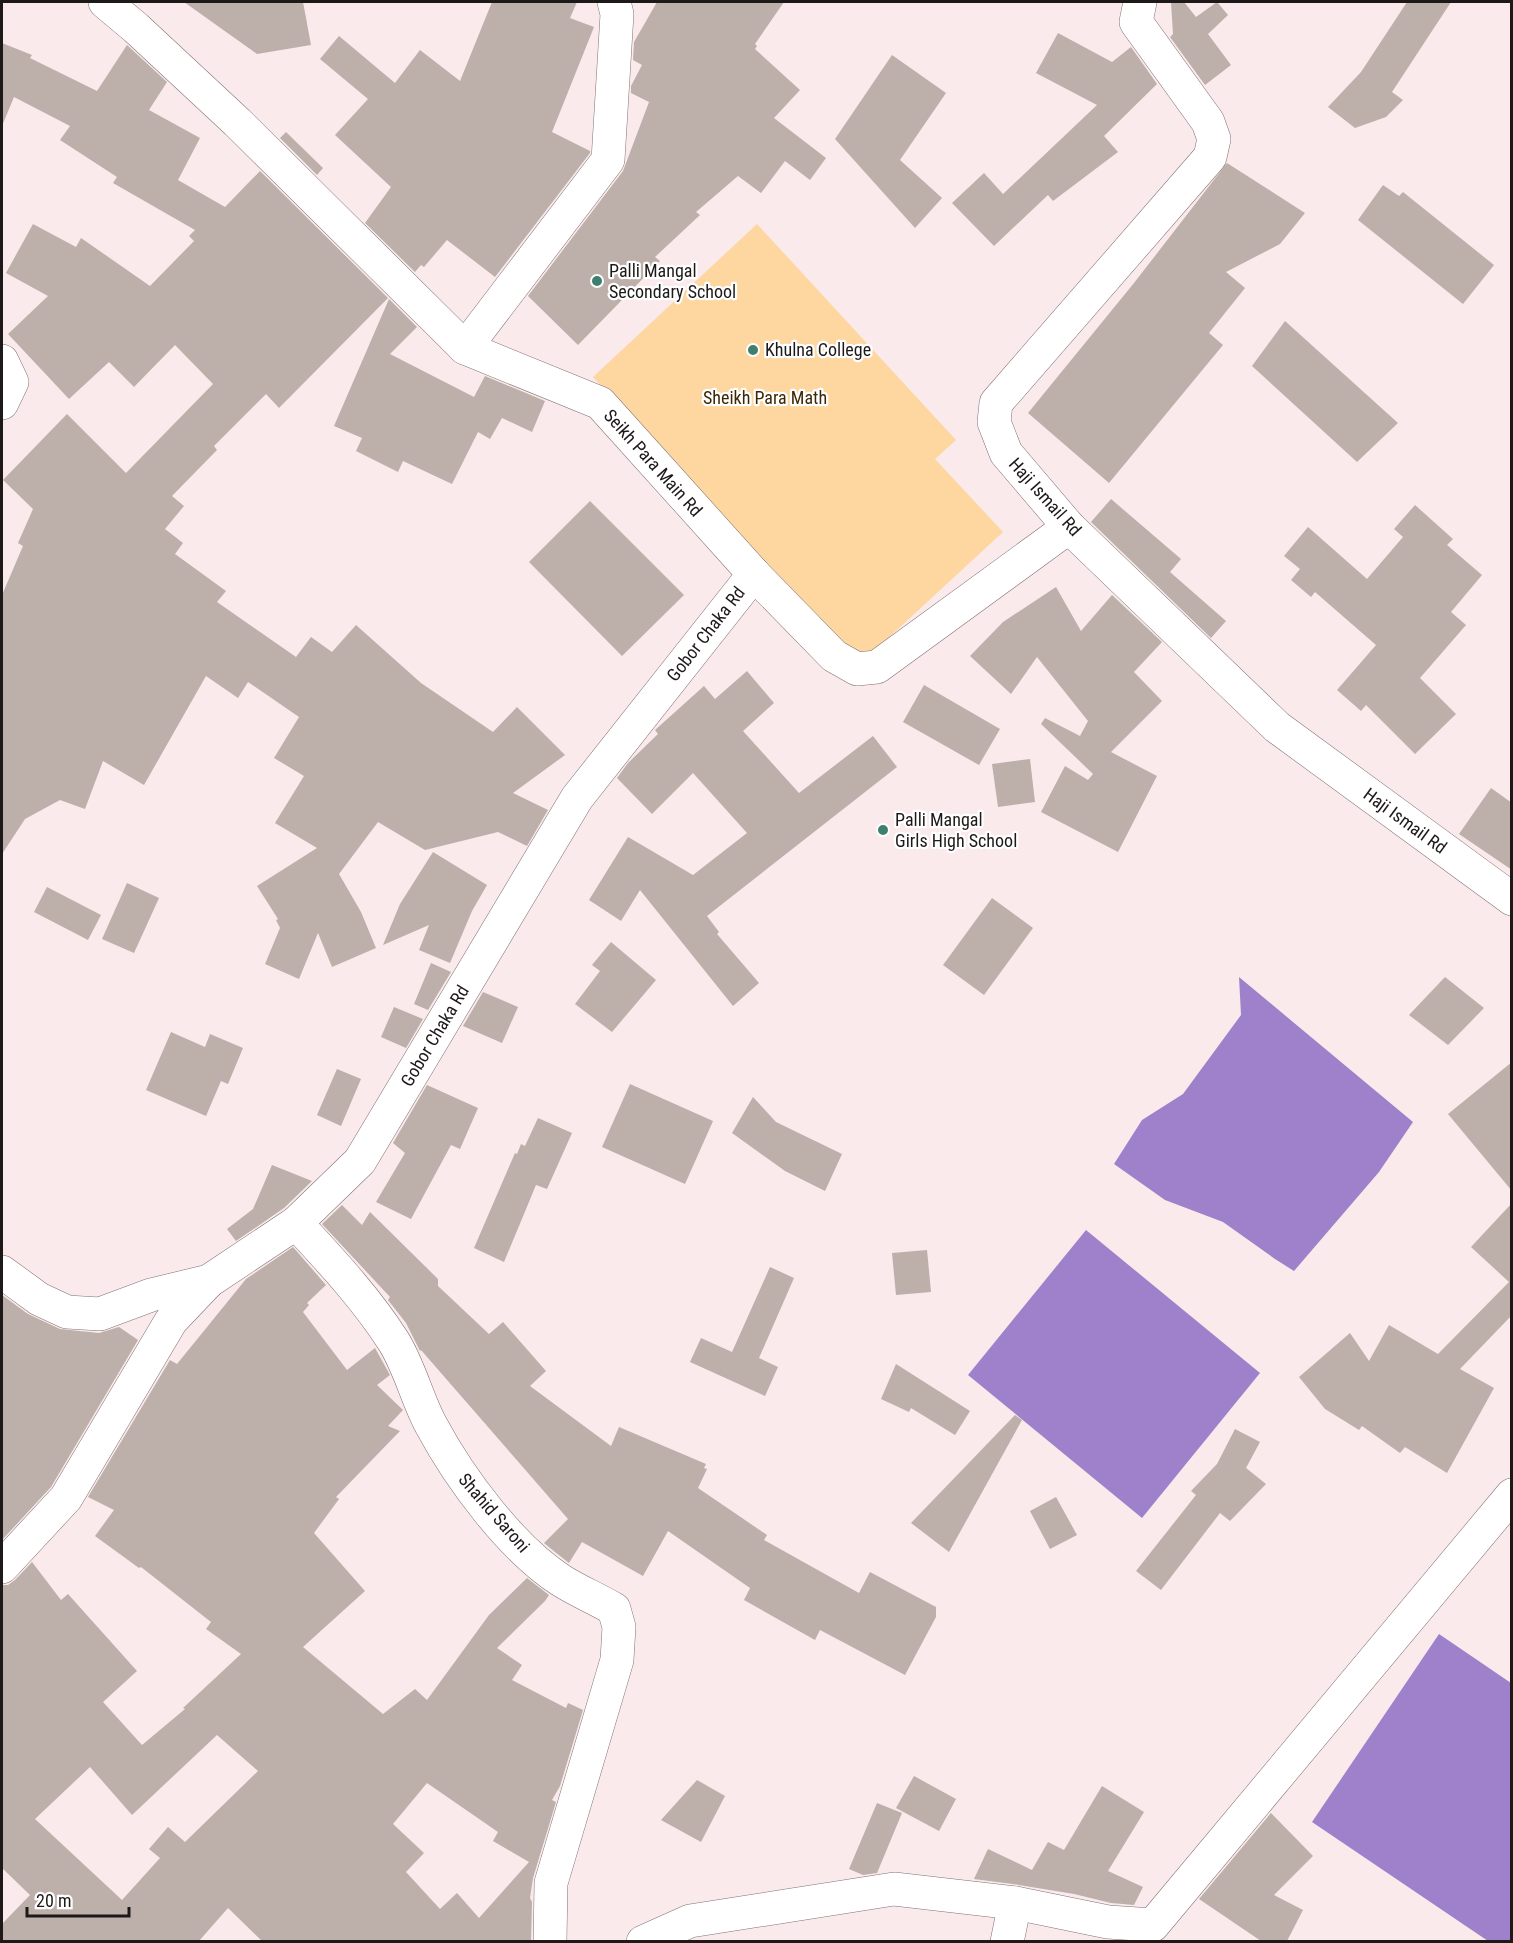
<svg xmlns="http://www.w3.org/2000/svg" width="1513" height="1943" font-family="'Roboto Condensed',sans-serif">
	<style>
		.green { fill: #fdd6a0 }
		.water { fill: #9f81cb }
		.building { fill: #bdafaa; fill-rule: evenodd }
		.lines { fill: none; stroke-linecap: round; stroke-linejoin: round }
		.minor-casing { stroke: #807274; stroke-width: 34 }
		.minor { stroke: #fff; stroke-width: 33 }
		.poi-dot { fill: #3e7f6f; stroke: #fff; stroke-width: 2 }
		.labels { text-anchor: middle; stroke-width: 4.5; stroke-linejoin: round; paint-order: stroke }
		.poi-label { font-size: 18px; fill: #1e1919; stroke: #fff; text-anchor: start }
		.park-label { font-size: 18px; fill: #3d2806; stroke: #fff }
		.street-label { font-size: 18px; fill: #1e1919; stroke: #fff }
	</style>
	<rect width="100%" height="100%" fill="#faeaec"/>
	<!-- green -->
	<path class="green" d="M 757,224 L 956,440 L 935,459 L 1003,532 L 859,665 L 593,377 Z"/>
	<!-- water -->
	<g class="water">
		<path d="M 1239,977 L 1413,1122 L 1379,1172 L 1294,1271 L 1275,1259 L 1223,1222 L 1165,1200 L 1114,1164 L 1142,1120 L 1183,1094 L 1241,1015 Z"/>
		<path d="M 1086,1230 L 1260,1373 L 1142,1518 L 968,1375 Z"/>
		<path d="M 1439,1634 L 1511,1683 L 1511,1941 L 1488,1941 L 1312,1822 Z"/>
	</g>
	<!-- building -->
	<g class="building">
		<path d="M 184,2 L 303,2 L 311,45 L 257,54 Z"/>
		<path d="M 492,2 L 577,2 L 570,18 L 594,27 L 552,132 L 590,151 L 590,153 L 495,277 L 447,240 L 424,267 L 421,265 L 415,272 L 365,223 L 391,187 L 335,135 L 368,99 L 320,59 L 339,36 L 395,83 L 420,50 L 460,81 Z"/>
		<path d="M 657,2 L 784,2 L 755,44 L 757,46 L 755,49 L 800,90 L 774,118 L 826,158 L 810,180 L 785,161 L 761,193 L 738,176 L 696,212 L 700,215 L 655,257 L 660,261 L 578,345 L 528,296 L 623,171 L 649,102 L 631,93 L 631,86 L 642,65 L 633,60 L 634,42 Z"/>
		<path d="M 1171,2 L 1184,2 L 1196,17 L 1217,2 L 1228,15 L 1208,34 L 1231,65 L 1205,85 L 1170,37 L 1173,34 Z"/>
		<path d="M 1407,2 L 1451,2 L 1392,92 L 1403,100 L 1386,117 L 1355,128 L 1328,107 L 1361,72 Z"/>
		<path d="M 1058,33 L 1112,62 L 1131,47 L 1157,84 L 1104,136 L 1118,152 L 1053,201 L 1048,195 L 994,246 L 952,203 L 984,173 L 1003,194 L 1097,105 L 1036,73 Z"/>
		<path d="M 2,43 L 32,55 L 30,58 L 97,91 L 127,45 L 167,82 L 149,110 L 200,138 L 178,180 L 225,207 L 260,171 L 388,298 L 279,408 L 266,394 L 214,446 L 217,450 L 172,496 L 184,506 L 165,529 L 183,543 L 175,554 L 226,591 L 217,602 L 296,657 L 311,637 L 332,652 L 356,625 L 421,683 L 493,732 L 517,707 L 565,755 L 513,793 L 548,810 L 527,846 L 498,832 L 425,850 L 378,822 L 339,874 L 361,912 L 376,948 L 332,967 L 318,933 L 299,979 L 265,964 L 280,928 L 276,920 L 278,919 L 257,886 L 317,848 L 275,823 L 304,776 L 274,758 L 299,717 L 248,682 L 238,698 L 206,676 L 144,785 L 103,761 L 85,809 L 60,800 L 25,819 L 2,854 L 2,595 L 23,546 L 18,543 L 33,509 L 3,480 L 67,414 L 126,473 L 213,384 L 175,345 L 134,387 L 109,362 L 69,399 L 8,334 L 48,296 L 6,273 L 33,224 L 76,247 L 81,238 L 150,286 L 194,241 L 189,236 L 195,230 L 113,183 L 117,177 L 60,140 L 70,126 L 14,97 L 2,126 Z"/>
		<path d="M 892,55 L 946,93 L 900,160 L 942,198 L 915,228 L 835,139 Z"/>
		<path d="M 286,132 L 323,168 L 317,175 L 280,138 Z"/>
		<path d="M 1227,163 L 1305,213 L 1280,244 L 1226,272 L 1245,288 L 1209,333 L 1223,345 L 1109,483 L 1028,413 L 1134,283 Z"/>
		<path d="M 1383,185 L 1399,196 L 1403,192 L 1494,265 L 1463,304 L 1358,220 Z"/>
		<path d="M 389,299 L 417,327 L 390,354 L 474,397 L 485,376 L 545,401 L 532,432 L 502,418 L 490,439 L 478,432 L 452,484 L 403,461 L 398,472 L 356,451 L 362,438 L 334,426 Z"/>
		<path d="M 1285,321 L 1398,423 L 1357,462 L 1252,366 Z"/>
		<path d="M 1111,499 L 1181,559 L 1170,572 L 1226,621 L 1211,638 L 1091,522 Z"/>
		<path d="M 590,501 L 684,595 L 622,656 L 529,562 Z"/>
		<path d="M 1415,505 L 1453,539 L 1447,545 L 1482,575 L 1451,612 L 1466,625 L 1420,678 L 1456,714 L 1415,754 L 1366,705 L 1361,711 L 1337,690 L 1376,645 L 1315,592 L 1311,597 L 1291,580 L 1300,569 L 1284,556 L 1308,527 L 1367,579 L 1403,537 L 1394,529 Z"/>
		<path d="M 1056,587 L 1081,631 L 1112,595 L 1162,642 L 1134,672 L 1162,701 L 1111,752 L 1157,776 L 1118,852 L 1041,812 L 1065,766 L 1088,780 L 1093,774 L 1041,724 L 1045,718 L 1080,736 L 1088,721 L 1037,657 L 1011,694 L 970,656 L 1003,622 Z"/>
		<path d="M 747,671 L 774,703 L 743,731 L 799,793 L 873,736 L 897,767 L 707,916 L 719,932 L 717,934 L 759,983 L 733,1006 L 640,890 L 621,921 L 589,900 L 628,837 L 693,875 L 747,833 L 693,773 L 652,814 L 617,778 L 628,763 L 658,734 L 655,730 L 704,686 L 715,699 Z"/>
		<path d="M 924,685 L 1000,729 L 979,765 L 903,722 Z"/>
		<path d="M 1030,759 L 1035,802 L 998,807 L 992,764 Z"/>
		<path d="M 1491,788 L 1512,803 L 1512,870 L 1459,834 Z"/>
		<path d="M 433,852 L 487,885 L 472,911 L 450,963 L 419,950 L 429,925 L 383,945 L 400,904 Z"/>
		<path d="M 127,883 L 159,898 L 134,953 L 102,939 Z"/>
		<path d="M 47,887 L 101,915 L 88,940 L 34,912 Z"/>
		<path d="M 992,898 L 1033,928 L 984,995 L 943,965 Z"/>
		<path d="M 611,942 L 656,980 L 612,1032 L 575,1004 L 600,971 L 592,965 Z"/>
		<path d="M 431,963 L 451,972 L 428,1010 L 414,1004 Z"/>
		<path d="M 1445,977 L 1484,1008 L 1448,1045 L 1409,1015 Z"/>
		<path d="M 483,992 L 518,1007 L 502,1043 L 463,1026 Z"/>
		<path d="M 394,1007 L 423,1019 L 406,1048 L 381,1037 Z"/>
		<path d="M 171,1032 L 205,1047 L 210,1034 L 243,1048 L 228,1084 L 221,1081 L 206,1116 L 146,1090 Z"/>
		<path d="M 1512,1062 L 1512,1191 L 1448,1114 Z"/>
		<path d="M 337,1069 L 361,1079 L 341,1126 L 317,1115 Z"/>
		<path d="M 630,1084 L 713,1121 L 685,1184 L 602,1147 Z"/>
		<path d="M 427,1085 L 478,1108 L 460,1149 L 451,1145 L 411,1219 L 376,1202 L 405,1153 L 393,1143 Z"/>
		<path d="M 753,1097 L 776,1122 L 842,1154 L 825,1191 L 785,1171 L 732,1133 Z"/>
		<path d="M 538,1118 L 572,1133 L 547,1189 L 536,1185 L 504,1262 L 474,1248 L 515,1153 L 517,1154 L 521,1144 L 525,1146 Z"/>
		<path d="M 272,1165 L 312,1181 L 284,1208 L 236,1241 L 227,1229 L 253,1209 Z"/>
		<path d="M 1512,1203 L 1512,1315 L 1460,1369 L 1494,1388 L 1447,1473 L 1405,1447 L 1400,1453 L 1362,1426 L 1359,1430 L 1325,1409 L 1299,1377 L 1350,1333 L 1369,1361 L 1389,1325 L 1438,1354 L 1509,1282 L 1471,1247 Z"/>
		<path d="M 342,1205 L 362,1225 L 370,1212 L 438,1279 L 438,1286 L 489,1334 L 503,1322 L 546,1371 L 530,1386 L 611,1446 L 619,1427 L 706,1464 L 704,1468 L 707,1469 L 698,1488 L 767,1535 L 764,1540 L 859,1593 L 870,1572 L 936,1607 L 936,1617 L 905,1675 L 820,1630 L 815,1640 L 744,1600 L 750,1588 L 668,1531 L 643,1576 L 582,1542 L 569,1563 L 555,1552 L 544,1543 L 568,1519 L 421,1350 L 420,1351 L 406,1323 L 388,1300 L 390,1297 L 322,1224 Z"/>
		<path d="M 293,1247 L 326,1285 L 307,1303 L 309,1305 L 303,1312 L 347,1370 L 375,1348 L 390,1375 L 377,1385 L 403,1410 L 388,1426 L 400,1431 L 336,1497 L 339,1499 L 314,1533 L 365,1591 L 303,1647 L 383,1714 L 415,1689 L 427,1700 L 489,1615 L 527,1578 L 549,1595 L 545,1601 L 497,1648 L 522,1665 L 512,1680 L 566,1708 L 568,1703 L 583,1710 L 560,1786 L 552,1800 L 556,1802 L 533,1878 L 530,1898 L 532,1902 L 531,1941 L 262,1941 L 228,1908 L 199,1941 L 2,1941 L 2,1924 L 30,1895 L 2,1868 L 2,1585 L 8,1585 L 15,1580 L 32,1562 L 61,1600 L 68,1594 L 137,1671 L 103,1702 L 142,1745 L 185,1709 L 183,1708 L 241,1654 L 206,1629 L 211,1622 L 141,1567 L 139,1568 L 95,1536 L 114,1510 L 88,1497 L 170,1360 L 177,1364 L 246,1279 ZM 217,1735 L 258,1771 L 185,1842 L 168,1827 L 149,1849 L 160,1858 L 122,1900 L 35,1819 L 90,1767 L 132,1815 ZM 427,1783 L 498,1832 L 493,1841 L 529,1862 L 479,1918 L 457,1893 L 440,1909 L 406,1872 L 424,1853 L 393,1824 Z"/>
		<path d="M 927,1250 L 931,1292 L 896,1295 L 892,1253 Z"/>
		<path d="M 770,1267 L 794,1278 L 759,1358 L 778,1367 L 765,1396 L 690,1362 L 701,1338 L 732,1352 Z"/>
		<path d="M 2,1295 L 28,1314 L 60,1329 L 99,1333 L 119,1327 L 138,1340 L 51,1487 L 2,1540 Z"/>
		<path d="M 896,1364 L 970,1411 L 955,1435 L 911,1408 L 909,1412 L 881,1399 Z"/>
		<path d="M 1015,1415 L 1022,1420 L 949,1552 L 911,1523 Z"/>
		<path d="M 1235,1429 L 1260,1442 L 1246,1468 L 1266,1484 L 1230,1521 L 1220,1513 L 1161,1590 L 1136,1571 L 1196,1495 L 1191,1491 L 1217,1464 Z"/>
		<path d="M 1056,1497 L 1077,1535 L 1050,1549 L 1030,1511 Z"/>
		<path d="M 914,1776 L 956,1799 L 939,1831 L 896,1808 Z"/>
		<path d="M 697,1780 L 725,1796 L 701,1842 L 661,1820 Z"/>
		<path d="M 1102,1786 L 1144,1812 L 1108,1871 L 1143,1887 L 1134,1905 L 1111,1903 L 1074,1894 L 1019,1885 L 974,1879 L 988,1849 L 1032,1870 L 1048,1842 L 1064,1850 Z"/>
		<path d="M 877,1803 L 902,1813 L 877,1873 L 863,1875 L 849,1869 Z"/>
		<path d="M 1271,1813 L 1313,1856 L 1274,1895 L 1303,1910 L 1287,1941 L 1261,1941 L 1199,1899 Z"/>
	</g>
	<g class="lines">
		<defs>
			<g id="minor">
				<path d="M 105,2 L 136,28 L 237,122 L 465,348 L 600,403 L 754,574 L 834,656 L 857,669 L 877,667 L 1069,527"/>
				<path d="M 1140,2 L 1136,22 L 1208,122 L 1214,139 L 1210,157 L 996,403 L 994,422 L 1006,453 L 1069,527 L 1277,727 L 1512,899"/>
				<path d="M 465,348 L 608,160 L 617,14 L 614,2"/>
				<path d="M 2,361 L 12,382 L 2,403"/>
				<path d="M 296,1223 C 331,1261 366,1298 394,1342 C 410,1368 417,1399 431,1425 C 460,1479 511,1548 562,1581 C 578,1591 597,1599 614,1609 L 619,1627 L 617,1660 L 551,1883 L 550,1942"/>
				<path d="M 2,1272 L 39,1299 L 67,1312 L 100,1314 L 151,1295 L 209,1281 L 296,1223 L 360,1161 L 577,798 L 754,574"/>
				<path d="M 2,1567 L 66,1498 L 171,1321 L 209,1281"/>
				<path d="M 643,1942 L 690,1921 L 894,1889 L 1015,1903 L 1108,1922 L 1153,1925 L 1512,1495"/>
				<path d="M 1007,1942 L 1015,1903"/>
			</g>
		</defs>
		<!-- minor casing -->
		<use href="#minor" class="minor-casing"/>
		<!-- minor -->
		<use href="#minor" class="minor"/>
	</g>
	<!-- markers -->
	<g class="poi-dot">
		<circle cx="597" cy="281" r="6"/>
		<circle cx="753" cy="350" r="6"/>
		<circle cx="883" cy="830" r="6"/>
	</g>
	<g class="labels">
		<!-- poi labels -->
		<g class="poi-label">
			<text x="609" y="277">Palli Mangal<tspan x="609" dy="21">Secondary School</tspan></text>
			<text x="765" y="356">Khulna College</text>
			<text x="895" y="826">Palli Mangal<tspan x="895" dy="21">Girls High School</tspan></text>
		</g>
		<!-- park labels -->
		<g class="park-label">
			<text x="765" y="404">Sheikh Para Math</text>
		</g>
		<!-- street labels -->
		<g class="street-label">
			<text transform="translate(653 463) rotate(48)" y="6">Seikh Para Main Rd</text>
			<text transform="translate(1045 497) rotate(48)" y="6">Haji Ismail Rd</text>
			<text transform="translate(706 634) rotate(-52)" y="6">Gobor Chaka Rd</text>
			<text transform="translate(1405 821) rotate(36)" y="6">Haji Ismail Rd</text>
			<text transform="translate(435 1036) rotate(-59)" y="6">Gobor Chaka Rd</text>
			<text transform="translate(494 1513) rotate(49)" y="6">Shahid Saroni</text>
		</g>
	</g>
	<!-- border -->
	<rect width="1513" height="1943" fill="none" stroke="#1e1919" stroke-width="6"/>
	<!-- scale -->
	<path d="M27 1907v9h102v-9" fill="none" stroke="#1e1919" stroke-width="3"/>
	<text x="36" y="1907" font-size="18" fill="#1e1919" stroke="#ffffff" stroke-width="4.5" paint-order="stroke">20 m</text>
</svg>
